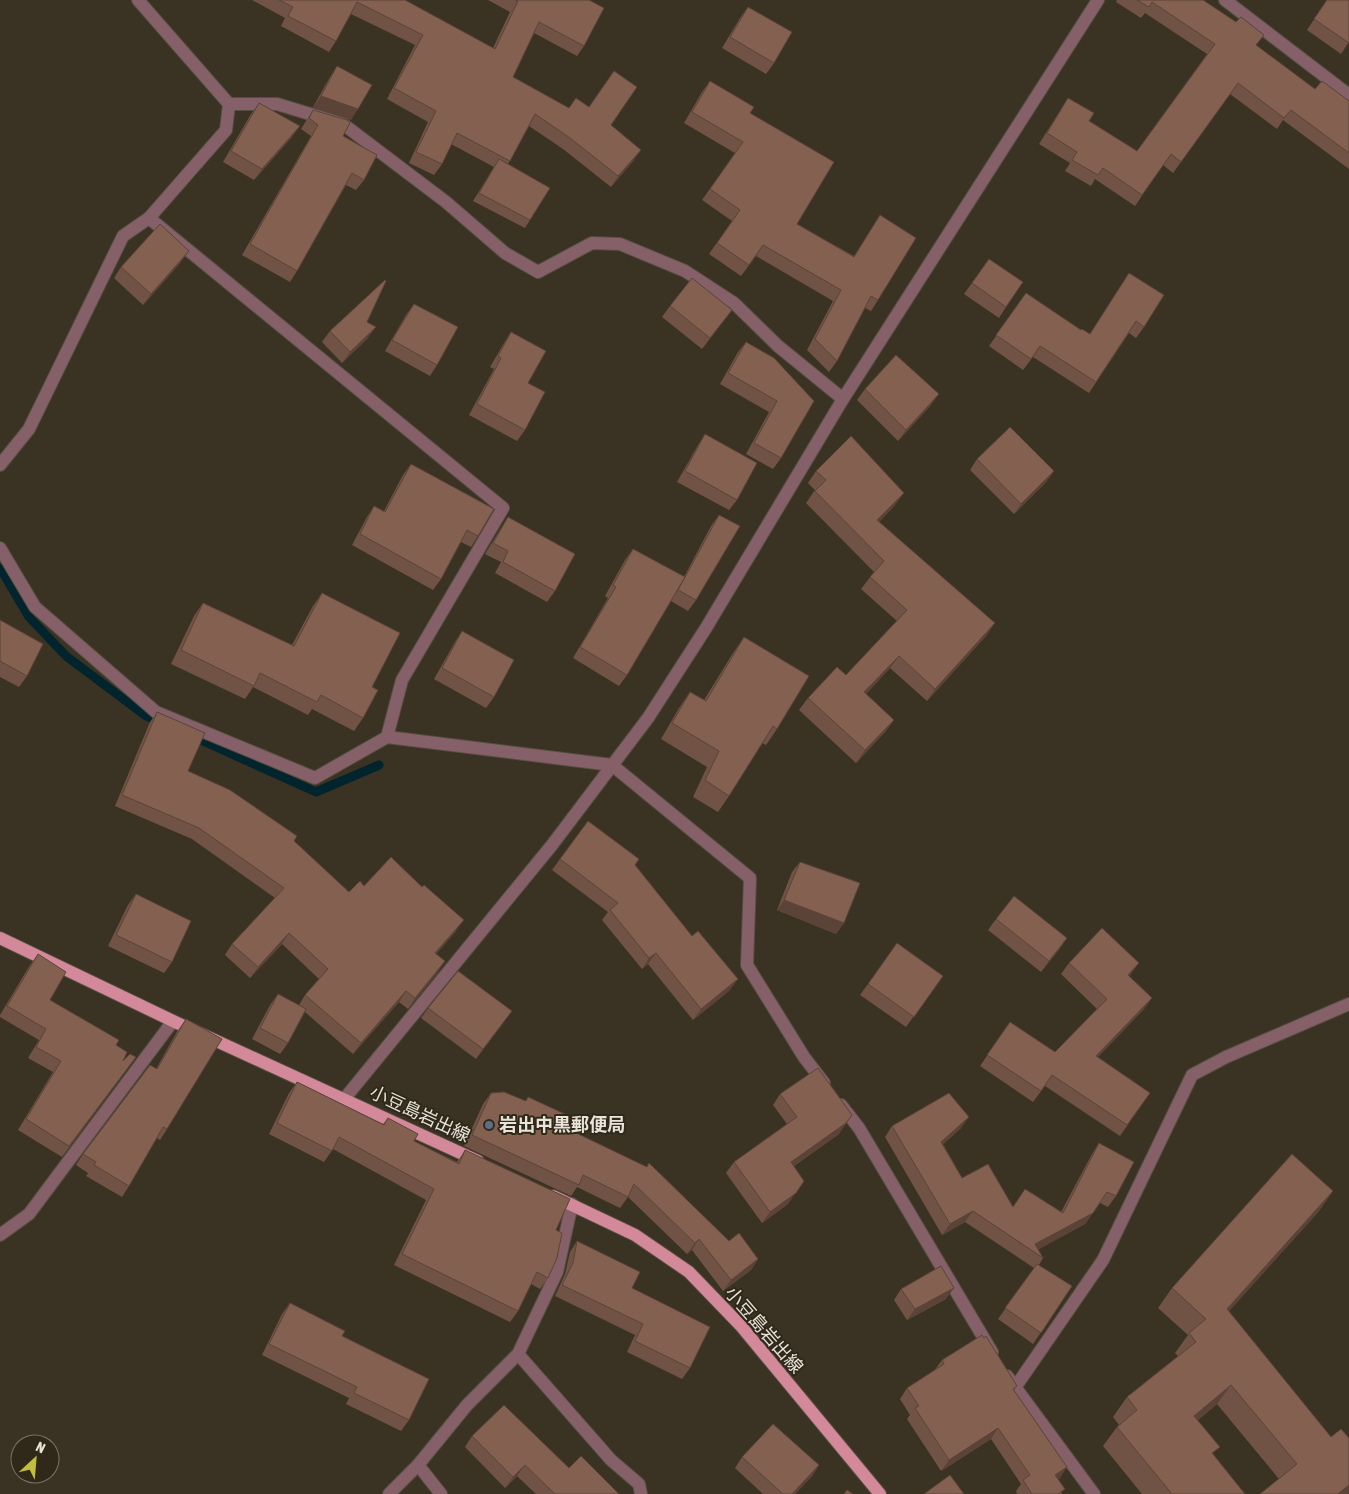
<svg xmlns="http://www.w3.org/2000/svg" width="1349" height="1494" font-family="'Asap Condensed','Noto Sans JP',sans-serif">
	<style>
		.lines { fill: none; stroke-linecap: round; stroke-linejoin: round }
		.stream { stroke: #02242d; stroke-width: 9 }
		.minor-casing { stroke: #564f41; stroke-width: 14 }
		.major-casing { stroke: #564f41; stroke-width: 14 }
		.minor { stroke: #856068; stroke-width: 12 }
		.major { stroke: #d4899b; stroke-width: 12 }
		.wall { fill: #715345 }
		.shaded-wall { fill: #5c4338 }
		.building { fill: #836050; stroke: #5c4338 }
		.service-dot { fill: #5c6f8a; stroke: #30291a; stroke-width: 2 }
		.labels { text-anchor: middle; stroke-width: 4; stroke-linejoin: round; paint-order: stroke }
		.street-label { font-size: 18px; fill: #e8e4da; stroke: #30291a }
		.poi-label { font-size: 18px; font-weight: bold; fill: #e8e4da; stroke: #30291a; text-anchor: start }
	</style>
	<rect width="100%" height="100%" fill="#3a3324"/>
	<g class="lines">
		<!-- stream -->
		<g class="stream">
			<path d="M 0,568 L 29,617 L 66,656 L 146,716 L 162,723"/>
			<path d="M 192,736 L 316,792 L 379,765"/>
		</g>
		<defs>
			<g id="minor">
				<path d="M 138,0 L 229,104 L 226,130 L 149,218 L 503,508 L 402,680 L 387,737"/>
				<path d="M 1225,0 L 1349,95"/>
				<path d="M 229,104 L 277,104 L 343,124 L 446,202 L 505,253 L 538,272 L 592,243 L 620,244 L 685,271 L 734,303 L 778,346 L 843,399"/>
				<path d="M 0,465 L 29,429 L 123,236 L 149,218"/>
				<path d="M 0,548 L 35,607 L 156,712 L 315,778 L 387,737 L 612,765 L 750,878 L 747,965 L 804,1057 L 824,1083"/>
				<path d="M 345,1098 L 552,845 L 648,718 L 706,628 L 843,399 L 1098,0"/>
				<path d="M 841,1105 L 859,1128 L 992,1352"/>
				<path d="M 0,1235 L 29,1214 L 173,1021"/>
				<path d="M 518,1354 L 611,1460 L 639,1484 L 641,1494"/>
				<path d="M 1007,1376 L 1094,1494"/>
				<path d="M 1014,1389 L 1103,1260 L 1192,1075 L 1226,1057 L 1349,1004"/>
				<path d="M 418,1465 L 441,1494"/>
				<path d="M 389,1494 L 418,1465 L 467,1405 L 518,1354 L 557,1272 L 572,1204"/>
			</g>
			<g id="major">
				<path d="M 0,938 L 173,1021 L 478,1161"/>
				<path d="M 553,1196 L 635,1235 L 689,1272 L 741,1326 L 880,1494"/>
			</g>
		</defs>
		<!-- minor casing -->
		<use href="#minor" class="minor-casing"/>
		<!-- major casing -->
		<use href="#major" class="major-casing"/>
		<!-- minor -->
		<use href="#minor" class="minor"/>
		<!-- major -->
		<use href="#major" class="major"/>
	</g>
	<!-- wall -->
	<g class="wall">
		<path d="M 252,0 L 405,0 L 493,48 L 510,12 L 488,0 L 589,0 L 584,46 L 577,56 L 534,33 L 513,77 L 569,108 L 611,125 L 634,160 L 611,187 L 563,149 L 529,126 L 508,164 L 530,220 L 525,228 L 473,201 L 494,167 L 451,144 L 442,164 L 434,175 L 409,163 L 428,122 L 387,99 L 415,45 L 351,14 L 336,41 L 329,52 L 281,26 L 285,18 Z"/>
		<path d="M 1117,0 L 1203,0 L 1256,46 L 1315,89 L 1349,101 L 1349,169 L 1283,120 L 1277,129 L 1230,94 L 1173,173 L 1163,165 L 1135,206 L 1095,179 L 1091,186 L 1065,171 L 1070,163 L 1039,144 L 1068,98 L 1089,121 L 1137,151 L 1207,54 L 1145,13 L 1141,18 L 1116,2 Z"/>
		<path d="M 1327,0 L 1349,42 L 1341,54 L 1307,30 Z"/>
		<path d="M 748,7 L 774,63 L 766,74 L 722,48 L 740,18 Z"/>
		<path d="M 337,66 L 351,120 L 313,107 L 330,77 Z"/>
		<path d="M 710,81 L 750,113 L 797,224 L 854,256 L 880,215 L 878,300 L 871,311 L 865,308 L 837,361 L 829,372 L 807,350 L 833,301 L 756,256 L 741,276 L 709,254 L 732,221 L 702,200 L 735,153 L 684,123 L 702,92 Z"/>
		<path d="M 259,103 L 292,137 L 254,180 L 223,162 L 251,114 Z"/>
		<path d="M 313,110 L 343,136 L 364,180 L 356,190 L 346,185 L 297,271 L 290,282 L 242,255 L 311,136 L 301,129 Z"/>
		<path d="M 989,259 L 1006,307 L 999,318 L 964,294 Z"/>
		<path d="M 181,262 L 143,305 L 114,278 L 121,267 Z"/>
		<path d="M 1129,273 L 1144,327 L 1136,338 L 1129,333 L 1089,393 L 1033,357 L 1023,370 L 989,346 L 1026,293 L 1081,330 L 1090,334 Z"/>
		<path d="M 414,304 L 437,365 L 430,376 L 385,351 L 406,315 Z"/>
		<path d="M 670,306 L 732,310 L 702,349 L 662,317 Z"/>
		<path d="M 367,322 L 368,338 L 342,363 L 322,342 L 330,331 Z"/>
		<path d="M 511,332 L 528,383 L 525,430 L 517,441 L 469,415 L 494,369 L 490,367 L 504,343 Z"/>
		<path d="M 746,342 L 774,358 L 781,458 L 773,469 L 746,454 L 769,412 L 720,384 L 738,352 Z"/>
		<path d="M 865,389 L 931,405 L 898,441 L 857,400 Z"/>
		<path d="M 705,434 L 737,500 L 729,510 L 677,482 L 698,445 Z"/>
		<path d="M 977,459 L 1054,471 L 1046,482 L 1014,514 L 970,470 Z"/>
		<path d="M 411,464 L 478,536 L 471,547 L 461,542 L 441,579 L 433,590 L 352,545 L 367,517 L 374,506 L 384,511 L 403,475 Z"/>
		<path d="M 816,471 L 895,505 L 879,522 L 986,636 L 927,701 L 890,668 L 866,694 L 894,720 L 885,732 L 856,763 L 799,710 L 808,698 L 846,675 L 897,621 L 861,589 L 874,572 L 806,503 L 815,490 L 808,483 Z"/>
		<path d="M 719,515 L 696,600 L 688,611 L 671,601 L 627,675 L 619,686 L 573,658 L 608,598 L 605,596 L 625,560 L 633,549 L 684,577 L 711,526 Z"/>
		<path d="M 508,517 L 555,591 L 547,602 L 495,573 L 501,562 L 485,554 L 501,528 Z"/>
		<path d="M 322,593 L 372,687 L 363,718 L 354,731 L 312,709 L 308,715 L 253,687 L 245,699 L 171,664 L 194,616 L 203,603 L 292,645 L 313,606 Z"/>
		<path d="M 0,620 L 27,676 L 19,687 L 0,677 Z"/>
		<path d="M 462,631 L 494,697 L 486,708 L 434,679 L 455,642 Z"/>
		<path d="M 744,637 L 777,729 L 766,745 L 762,743 L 729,796 L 718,812 L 693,797 L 707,767 L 661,739 L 679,708 L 690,692 L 704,700 L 733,653 Z"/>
		<path d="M 157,712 L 188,771 L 294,841 L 349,892 L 364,886 L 456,931 L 436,954 L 438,972 L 408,1009 L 399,1002 L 353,1054 L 305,1012 L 288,1043 L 280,1054 L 252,1039 L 270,1005 L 278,994 L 299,1005 L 305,995 L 319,979 L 282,944 L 250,978 L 225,955 L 232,944 L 275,898 L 192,839 L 115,806 L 150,722 Z"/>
		<path d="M 560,859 L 635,865 L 730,990 L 693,1020 L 648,964 L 642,969 L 602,920 L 608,912 L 552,870 Z"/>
		<path d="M 800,862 L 844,923 L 836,934 L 777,910 L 792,872 Z"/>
		<path d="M 136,894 L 172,962 L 164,973 L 108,946 L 128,905 Z"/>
		<path d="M 996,919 L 1067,938 L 1041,972 L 988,930 Z"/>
		<path d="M 38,954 L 50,1000 L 116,1045 L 128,1068 L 62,1157 L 18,1130 L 53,1072 L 28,1058 L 39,1040 L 0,1017 L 0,1015 L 30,965 Z"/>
		<path d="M 1069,963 L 1131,974 L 1129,977 L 1152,998 L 1144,1009 L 1098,1057 L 1150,1093 L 1120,1136 L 1045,1086 L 1033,1102 L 980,1066 L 1010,1022 L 1055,1052 L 1097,1009 L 1061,974 Z"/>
		<path d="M 943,976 L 906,1027 L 860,995 L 868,984 Z"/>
		<path d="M 428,1008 L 504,1022 L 476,1059 L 421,1018 Z"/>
		<path d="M 186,1019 L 167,1129 L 160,1140 L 157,1138 L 129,1186 L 122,1197 L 86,1176 L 88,1173 L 76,1165 L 83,1154 L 156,1069 L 178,1030 Z"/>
		<path d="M 297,1082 L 383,1124 L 388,1118 L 414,1141 L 457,1162 L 465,1150 L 556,1230 L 548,1278 L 540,1289 L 531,1284 L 518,1311 L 510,1322 L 394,1265 L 426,1200 L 333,1149 L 324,1162 L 269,1134 L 289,1093 Z"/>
		<path d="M 491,1093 L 525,1101 L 528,1097 L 574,1132 L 646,1167 L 649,1163 L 729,1241 L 758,1259 L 751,1270 L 723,1291 L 692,1250 L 687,1254 L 628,1197 L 620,1208 L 577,1187 L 571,1196 L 464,1146 L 483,1104 Z"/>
		<path d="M 780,1094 L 839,1134 L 794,1166 L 788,1204 L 762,1223 L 726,1173 L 734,1162 L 787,1124 L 773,1105 Z"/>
		<path d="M 892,1126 L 961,1128 L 943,1144 L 962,1178 L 1013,1207 L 1061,1212 L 1092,1154 L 1099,1143 L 1116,1196 L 1108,1207 L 1100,1203 L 1085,1224 L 1038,1249 L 1043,1258 L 1039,1265 L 1072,1286 L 1033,1344 L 998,1319 L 1034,1268 L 965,1222 L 942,1235 L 885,1137 Z"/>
		<path d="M 1333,1191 L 1319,1211 L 1229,1311 L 1331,1437 L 1279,1479 L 1217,1404 L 1198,1420 L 1214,1455 L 1245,1494 L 1142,1494 L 1103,1446 L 1117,1427 L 1119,1425 L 1113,1417 L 1127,1397 L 1178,1356 L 1175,1353 L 1188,1335 L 1158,1308 L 1172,1288 Z"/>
		<path d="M 577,1241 L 632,1288 L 690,1368 L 682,1379 L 627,1352 L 635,1335 L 555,1296 L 565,1274 L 570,1252 Z"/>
		<path d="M 901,1289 L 946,1299 L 907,1320 L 894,1300 Z"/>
		<path d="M 290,1303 L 342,1336 L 409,1420 L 401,1431 L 346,1404 L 349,1398 L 262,1355 L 282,1314 Z"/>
		<path d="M 942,1360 L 1017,1386 L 1014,1390 L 1060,1478 L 1058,1479 L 1062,1494 L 1017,1494 L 1016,1491 L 1021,1484 L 991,1439 L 941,1471 L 907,1419 L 910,1415 L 900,1399 L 907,1388 L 934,1371 Z"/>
		<path d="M 472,1436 L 569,1468 L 619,1494 L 536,1494 L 517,1476 L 505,1488 L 465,1447 Z"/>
		<path d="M 742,1457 L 819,1465 L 812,1476 L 795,1494 L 763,1494 L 735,1468 Z"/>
	</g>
	<!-- shaded-wall -->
	<g class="shaded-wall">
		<path d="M 321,96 L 358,109 L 351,120 L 313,107 Z"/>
		<path d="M 300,126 L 292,137 L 254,180 L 262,169 Z"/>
		<path d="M 641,150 L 634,160 L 611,187 L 618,176 Z"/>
		<path d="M 189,251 L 181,262 L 143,305 L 151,294 Z"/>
		<path d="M 732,310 L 724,321 L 702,349 L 710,338 Z"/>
		<path d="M 376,327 L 368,338 L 342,363 L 350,352 Z"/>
		<path d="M 939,394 L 931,405 L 898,441 L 906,430 Z"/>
		<path d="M 1054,471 L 1046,482 L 1014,514 L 1021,504 Z"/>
		<path d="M 904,493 L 895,505 L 868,533 L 877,520 Z"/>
		<path d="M 995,623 L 986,636 L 927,701 L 935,689 Z"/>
		<path d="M 899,656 L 890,668 L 856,705 L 864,692 Z"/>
		<path d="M 894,720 L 885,732 L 856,763 L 865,750 Z"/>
		<path d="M 784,900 L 844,923 L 836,934 L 777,910 Z"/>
		<path d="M 464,920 L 456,931 L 428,964 L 435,953 Z"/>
		<path d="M 289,933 L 282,944 L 250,978 L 258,967 Z"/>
		<path d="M 1067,938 L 1060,949 L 1041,972 L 1049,961 Z"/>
		<path d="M 656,953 L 648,964 L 642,969 L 649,958 Z"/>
		<path d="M 445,961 L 438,972 L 408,1009 L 415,998 Z"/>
		<path d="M 1139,963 L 1131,974 L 1120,986 L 1128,975 Z"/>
		<path d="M 738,979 L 730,990 L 693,1020 L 701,1009 Z"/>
		<path d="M 406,991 L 399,1002 L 353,1054 L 361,1043 Z"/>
		<path d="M 1152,998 L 1144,1009 L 1088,1067 L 1096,1056 Z"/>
		<path d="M 512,1011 L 504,1022 L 476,1059 L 483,1049 Z"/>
		<path d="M 852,1115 L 839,1134 L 783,1173 L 791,1162 Z"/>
		<path d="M 969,1117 L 961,1128 L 934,1153 L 941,1142 Z"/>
		<path d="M 804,1181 L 788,1204 L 762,1223 L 770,1212 Z"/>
		<path d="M 1333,1191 L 1319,1211 L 1213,1329 L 1227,1309 Z"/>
		<path d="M 973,1211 L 965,1222 L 942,1235 L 950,1224 Z"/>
		<path d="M 1093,1213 L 1085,1224 L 1034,1252 L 1035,1244 Z"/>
		<path d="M 699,1239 L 692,1250 L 687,1254 L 695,1243 Z"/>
		<path d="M 758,1259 L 751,1270 L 723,1291 L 731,1280 Z"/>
		<path d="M 954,1288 L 946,1299 L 907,1320 L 915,1309 Z"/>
		<path d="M 1231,1385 L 1217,1404 L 1180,1435 L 1194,1416 Z"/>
		<path d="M 998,1428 L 991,1439 L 941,1471 L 949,1460 Z"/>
		<path d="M 525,1465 L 517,1476 L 505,1488 L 513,1477 Z"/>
		<path d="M 819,1465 L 812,1476 L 795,1494 L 792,1494 Z"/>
		<path d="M 1067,1467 L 1060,1478 L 1047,1486 L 1055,1475 Z"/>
		<path d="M 1349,1485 L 1349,1493 L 1348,1494 L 1338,1494 Z"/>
	</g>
	<!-- building -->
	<g class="building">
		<path d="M 279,0 L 405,0 L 495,49 L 518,1 L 515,0 L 589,0 L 604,8 L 584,46 L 539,22 L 513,77 L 569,108 L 576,98 L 589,107 L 614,71 L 637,87 L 611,125 L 641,150 L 618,176 L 570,138 L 535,114 L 510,161 L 457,133 L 442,164 L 416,152 L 436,111 L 394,88 L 423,35 L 357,2 L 336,41 L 288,16 L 293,7 Z"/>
		<path d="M 1137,0 L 1203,0 L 1236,22 L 1241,17 L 1264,35 L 1256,45 L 1315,89 L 1322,81 L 1349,101 L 1349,153 L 1291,110 L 1284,118 L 1238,83 L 1181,162 L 1171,154 L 1142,195 L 1103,168 L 1098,175 L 1072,160 L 1077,152 L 1047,133 L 1068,98 L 1094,113 L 1089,121 L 1137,151 L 1215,44 L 1152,2 L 1149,7 Z"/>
		<path d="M 1327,0 L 1349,0 L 1349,43 L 1314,19 Z"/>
		<path d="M 748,7 L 792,32 L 774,63 L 730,37 Z"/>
		<path d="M 337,66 L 372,85 L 358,109 L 321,96 Z"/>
		<path d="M 710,81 L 754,107 L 750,113 L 834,162 L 797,224 L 854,257 L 880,215 L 916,238 L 878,300 L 871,296 L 837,361 L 815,339 L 841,290 L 763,245 L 749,265 L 717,243 L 740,210 L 710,189 L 743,142 L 692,112 Z"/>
		<path d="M 259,103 L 300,126 L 262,169 L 231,151 Z"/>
		<path d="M 313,110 L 347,120 L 350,123 L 343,136 L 377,155 L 364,180 L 352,173 L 297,271 L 250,244 L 318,125 L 309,118 Z"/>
		<path d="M 499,159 L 550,188 L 530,220 L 479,193 Z"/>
		<path d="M 160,224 L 189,251 L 151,294 L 121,267 Z"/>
		<path d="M 989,259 L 1023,282 L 1006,307 L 972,283 Z"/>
		<path d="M 1129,273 L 1164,295 L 1144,327 L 1136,321 L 1096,382 L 1040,346 L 1031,359 L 996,335 L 1026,293 L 1081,330 L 1082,329 L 1090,334 Z"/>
		<path d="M 692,278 L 732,310 L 710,338 L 670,306 Z"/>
		<path d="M 385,280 L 386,281 L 367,322 L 376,327 L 350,352 L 330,331 Z"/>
		<path d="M 414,304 L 458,327 L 437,365 L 392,340 Z"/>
		<path d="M 511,332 L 546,351 L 528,383 L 545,392 L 525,430 L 477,404 L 501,358 L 498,356 Z"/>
		<path d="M 746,342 L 774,358 L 814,401 L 781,458 L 754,443 L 777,401 L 728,373 Z"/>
		<path d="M 896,355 L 939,394 L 906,430 L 865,389 Z"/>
		<path d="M 1010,427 L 1054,471 L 1021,504 L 977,459 Z"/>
		<path d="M 705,434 L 757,463 L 737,500 L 685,471 Z"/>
		<path d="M 851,436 L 904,493 L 877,520 L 995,623 L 935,689 L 899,656 L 864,692 L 894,720 L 865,750 L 808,698 L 837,667 L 846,675 L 907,610 L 870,577 L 884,561 L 815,491 L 826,480 L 816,471 Z"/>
		<path d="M 411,464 L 494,509 L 478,536 L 467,530 L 441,579 L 360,534 L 374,506 L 385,512 Z"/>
		<path d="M 719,515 L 740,526 L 696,600 L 678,590 Z"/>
		<path d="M 508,517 L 575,554 L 555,591 L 503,562 L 508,551 L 493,543 Z"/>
		<path d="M 633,549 L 685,577 L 627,675 L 580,647 L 616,587 L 613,585 Z"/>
		<path d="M 322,593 L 400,633 L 372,687 L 378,690 L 363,718 L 321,695 L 317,702 L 260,673 L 254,686 L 181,650 L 203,603 L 294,646 Z"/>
		<path d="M 0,620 L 43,644 L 27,676 L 0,661 Z"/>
		<path d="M 462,631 L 514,660 L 494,697 L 442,668 Z"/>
		<path d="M 744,637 L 809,676 L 777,729 L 773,726 L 729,796 L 705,780 L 719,751 L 672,723 L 690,692 L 706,701 Z"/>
		<path d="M 157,712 L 205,733 L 188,771 L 230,790 L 297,836 L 294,841 L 349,892 L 360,881 L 364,886 L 391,857 L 422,887 L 424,885 L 464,920 L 435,953 L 445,961 L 415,998 L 406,991 L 361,1043 L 305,995 L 328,969 L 289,933 L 258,967 L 232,944 L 284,888 L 199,828 L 122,795 Z"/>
		<path d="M 588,821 L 639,859 L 635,865 L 692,936 L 698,931 L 738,979 L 701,1009 L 656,953 L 649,958 L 610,910 L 618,903 L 560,859 Z"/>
		<path d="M 800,862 L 860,883 L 844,923 L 784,900 Z"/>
		<path d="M 136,894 L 191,921 L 172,962 L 116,935 Z"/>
		<path d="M 1014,896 L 1067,938 L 1049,961 L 996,919 Z"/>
		<path d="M 1102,928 L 1139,963 L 1128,975 L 1152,998 L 1096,1056 L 1150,1093 L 1127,1125 L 1052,1075 L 1041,1091 L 987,1055 L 1010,1022 L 1055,1052 L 1107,999 L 1069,963 Z"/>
		<path d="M 897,943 L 943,976 L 914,1017 L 868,984 Z"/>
		<path d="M 38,954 L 66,972 L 50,1000 L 119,1040 L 116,1045 L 127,1052 L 123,1061 L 130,1054 L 136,1057 L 69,1146 L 26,1119 L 61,1061 L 36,1047 L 46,1029 L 7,1006 Z"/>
		<path d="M 458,971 L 512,1011 L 483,1049 L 428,1008 Z"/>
		<path d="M 278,994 L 306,1009 L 288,1043 L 260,1028 Z"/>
		<path d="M 186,1019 L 222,1039 L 167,1129 L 163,1127 L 129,1186 L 94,1165 L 96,1162 L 83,1154 L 150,1065 L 157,1069 Z"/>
		<path d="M 818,1068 L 852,1115 L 846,1123 L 791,1162 L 804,1181 L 796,1193 L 770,1212 L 734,1162 L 797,1117 L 780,1094 Z"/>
		<path d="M 297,1082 L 384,1125 L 388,1118 L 418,1134 L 414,1141 L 459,1164 L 465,1150 L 570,1199 L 556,1230 L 562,1233 L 557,1258 L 548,1278 L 537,1272 L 518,1311 L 402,1254 L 434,1189 L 339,1137 L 332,1151 L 277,1123 Z"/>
		<path d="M 504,1092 L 526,1101 L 528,1097 L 580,1121 L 574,1132 L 647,1167 L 649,1163 L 729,1241 L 739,1233 L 758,1259 L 731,1280 L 699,1239 L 695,1243 L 634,1184 L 628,1197 L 583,1175 L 579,1185 L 472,1135 L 491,1093 Z"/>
		<path d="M 949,1093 L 969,1117 L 941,1142 L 962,1178 L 988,1164 L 1013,1207 L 1025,1189 L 1063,1213 L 1099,1143 L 1134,1162 L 1116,1196 L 1107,1192 L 1093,1213 L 1035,1244 L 1043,1258 L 973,1211 L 950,1224 L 892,1126 Z"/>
		<path d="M 1292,1154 L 1333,1191 L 1227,1309 L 1331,1437 L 1341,1429 L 1349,1438 L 1349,1485 L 1338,1494 L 1260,1494 L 1297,1464 L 1231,1385 L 1194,1416 L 1220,1447 L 1212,1453 L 1245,1494 L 1172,1494 L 1117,1427 L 1137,1410 L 1127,1397 L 1196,1342 L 1189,1333 L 1206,1319 L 1172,1288 Z"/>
		<path d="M 577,1241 L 640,1272 L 632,1288 L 710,1327 L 690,1368 L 635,1341 L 643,1324 L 562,1285 L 573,1263 Z"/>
		<path d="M 1037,1264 L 1072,1286 L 1041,1333 L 1005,1308 Z"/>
		<path d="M 941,1266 L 954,1288 L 915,1309 L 901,1289 Z"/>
		<path d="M 290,1303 L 345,1331 L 342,1336 L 429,1379 L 409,1420 L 354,1393 L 357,1387 L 269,1344 Z"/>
		<path d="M 982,1335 L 984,1338 L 986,1336 L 1017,1386 L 1013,1389 L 1067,1467 L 1055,1475 L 1065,1489 L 1058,1494 L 1032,1494 L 1023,1480 L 1030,1475 L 998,1428 L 949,1460 L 915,1408 L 919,1406 L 907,1388 L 944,1364 L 942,1360 Z"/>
		<path d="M 504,1405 L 569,1468 L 581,1456 L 619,1494 L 555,1494 L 525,1465 L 513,1477 L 472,1436 Z"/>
		<path d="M 773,1424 L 819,1465 L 792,1494 L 783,1494 L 742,1457 Z"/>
		<path d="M 950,1475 L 964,1494 L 924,1494 Z"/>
		<path d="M 847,1490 L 853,1494 L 844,1494 Z"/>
	</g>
	<!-- markers -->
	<circle class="service-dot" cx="489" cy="1125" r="5"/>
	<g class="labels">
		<!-- street labels -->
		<g class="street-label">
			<text transform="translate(420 1114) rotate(25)" y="6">小豆島岩出線</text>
			<text transform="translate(764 1330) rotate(49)" y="6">小豆島岩出線</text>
		</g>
		<!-- poi labels -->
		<g class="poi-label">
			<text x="499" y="1131">岩出中黒郵便局</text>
		</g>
	</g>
	<!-- north arrow -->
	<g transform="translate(35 1459) rotate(26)"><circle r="24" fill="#30291a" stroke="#7a7467"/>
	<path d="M0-4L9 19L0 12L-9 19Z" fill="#c3bd3e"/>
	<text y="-8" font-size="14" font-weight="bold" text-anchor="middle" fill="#e8e4da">N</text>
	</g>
</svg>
